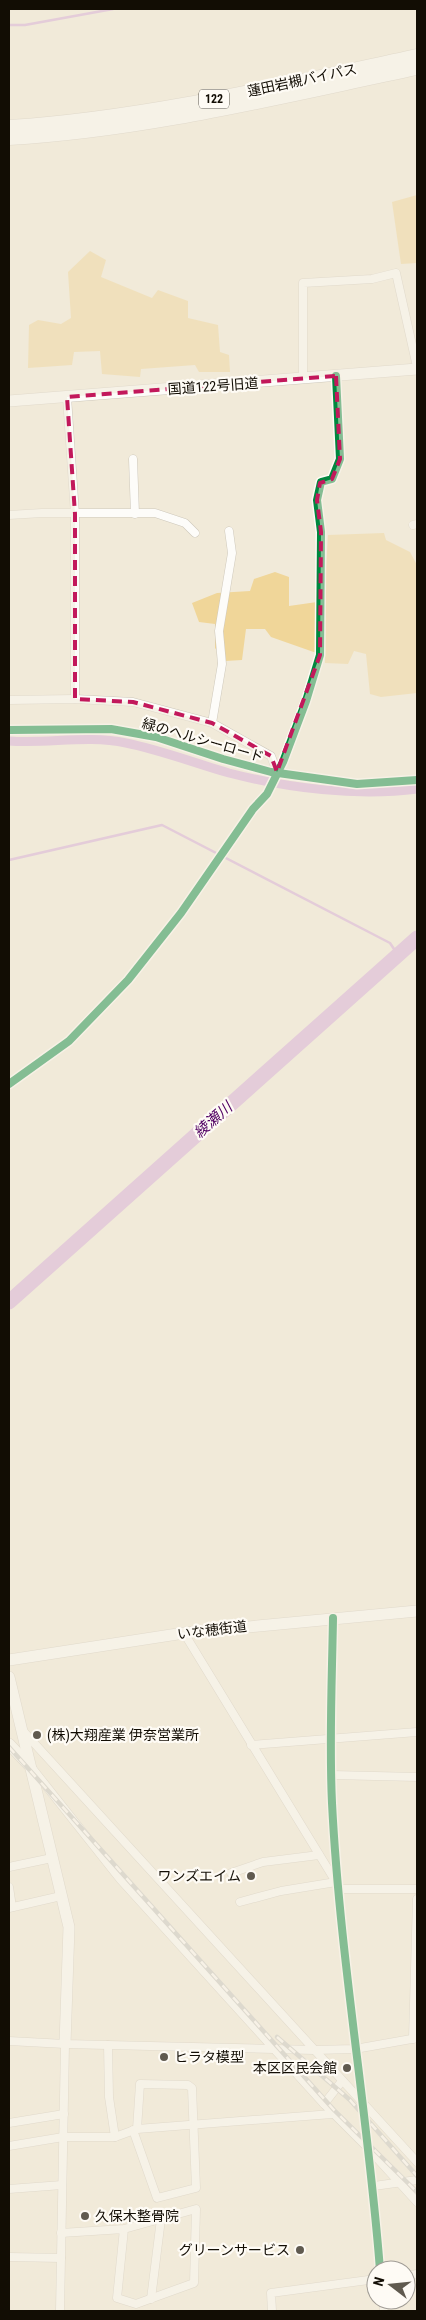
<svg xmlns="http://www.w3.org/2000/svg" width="426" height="2320" font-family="'Roboto Condensed','Noto Sans JP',sans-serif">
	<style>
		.green { fill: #f0d699 }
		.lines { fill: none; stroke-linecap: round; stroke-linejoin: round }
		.stream { stroke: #d4a8d9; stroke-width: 2.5 }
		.canal { stroke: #d4a8d9; stroke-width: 9 }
		.river { stroke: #d4a8d9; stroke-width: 15 }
		.street-casing { stroke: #cec8bb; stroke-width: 9 }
		.secondary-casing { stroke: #cec8bb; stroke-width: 12 }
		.highway-casing { stroke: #cec8bb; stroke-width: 15 }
		.street { stroke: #fdfcf9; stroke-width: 8 }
		.secondary { stroke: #fdfcf9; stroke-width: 11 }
		.highway { stroke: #fdfcf9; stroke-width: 14 }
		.rail-casing { stroke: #c6c5c0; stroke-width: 4.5 }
		.rail { stroke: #fefbf5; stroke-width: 2.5; stroke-dasharray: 8; stroke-linecap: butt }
		.cycleway-casing { stroke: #fefbf5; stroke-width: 11 }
		.cycleway { stroke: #00873e; stroke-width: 8 }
		.marked { fill: none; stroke: #c2185b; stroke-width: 4; stroke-dasharray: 10 6; stroke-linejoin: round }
		.poi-dot { fill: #605a4f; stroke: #fefbf5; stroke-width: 2 }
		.labels { text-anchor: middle; stroke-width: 4.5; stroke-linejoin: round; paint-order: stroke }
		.shield { fill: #fefbf5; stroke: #59544c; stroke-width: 1 }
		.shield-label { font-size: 12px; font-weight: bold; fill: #120d04 }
		.street-label { font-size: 14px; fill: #120d04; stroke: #fefbf5 }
		.poi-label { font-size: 14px; fill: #120d04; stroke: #fefbf5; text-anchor: start }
		.water-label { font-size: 15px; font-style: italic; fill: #510063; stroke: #fefbf5 }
	</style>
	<rect width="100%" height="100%" fill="#f1ead9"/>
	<!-- green -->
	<g class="green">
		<path d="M 417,195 L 417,263 L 401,264 L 392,202 Z"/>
		<path d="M 90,251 L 106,260 L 101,277 L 152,298 L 158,290 L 188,301 L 188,318 L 218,325 L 220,352 L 229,355 L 230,372 L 199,372 L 195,365 L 141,369 L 140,377 L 102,374 L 100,351 L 74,352 L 72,365 L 28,368 L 29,325 L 38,320 L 61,324 L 71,318 L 68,272 Z"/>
		<path d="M 384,533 L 386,540 L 410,552 L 417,565 L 417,693 L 381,697 L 370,694 L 366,654 L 354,651 L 348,664 L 325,663 L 325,656 L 271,637 L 265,629 L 246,629 L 242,660 L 225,661 L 215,648 L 215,624 L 199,622 L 192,603 L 217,593 L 250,591 L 254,579 L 275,572 L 289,577 L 289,606 L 324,601 L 328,535 Z"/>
	</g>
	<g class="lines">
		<!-- stream -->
		<g class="stream">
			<path d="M 9,25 L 25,25 L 113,9"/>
			<path d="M 9,860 L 162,825 L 390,943 L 398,955"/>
		</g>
		<!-- canal -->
		<path class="canal" d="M 9,741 C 48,744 87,735 126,743 C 161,750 194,763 229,773 C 287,788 357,797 417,789"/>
		<!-- river -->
		<path class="river" d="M 9,1302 L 417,938"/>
		<defs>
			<g id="street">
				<path d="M 303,379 L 303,283 L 372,279 L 396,273 L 417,367"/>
				<path d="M 67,397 L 75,514 L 75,699"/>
				<path d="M 133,459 L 135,514"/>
				<path d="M 9,515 L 42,513 L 155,513 L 185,523 L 195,533"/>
				<path d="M 413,525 L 417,524"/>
				<path d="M 9,700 L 75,699 L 133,702 L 212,723 L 271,756 L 277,772"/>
				<path d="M 212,723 L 222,664 L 219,631 L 232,553 L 229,531"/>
				<path d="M 277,772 L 305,776"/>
				<path d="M 9,1084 L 69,1041 L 128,980 L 181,913 L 253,809 L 267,794 L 283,762 L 306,701 L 320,655 L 321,532 L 317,500 L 321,482 L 332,479 L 340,459 L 336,376"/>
				<path d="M 333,1618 C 332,1679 329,1742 332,1803 C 340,1960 368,2114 380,2270"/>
				<path d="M 184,1633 L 339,1887"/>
				<path d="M 24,1732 L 417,2162"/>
				<path d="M 251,1745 L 417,1732"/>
				<path d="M 32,1768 L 120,1879 L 324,2104 L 366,2146 L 417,2202"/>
				<path d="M 332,1775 L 417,1777"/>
				<path d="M 9,1867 L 52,1858"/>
				<path d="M 231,1873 L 263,1862 L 319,1855"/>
				<path d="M 9,1887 L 12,1907"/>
				<path d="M 340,1889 L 417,1889"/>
				<path d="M 240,1902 L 281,1891 L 336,1882"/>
				<path d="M 9,1908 L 61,1896"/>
				<path d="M 413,2039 L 417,1899"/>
				<path d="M 9,2041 L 65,2044 L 314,2050 L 355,2049 L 417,2038"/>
				<path d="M 108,2045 L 109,2097 L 115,2137"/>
				<path d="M 324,2104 L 342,2081"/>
				<path d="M 9,2123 L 64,2114"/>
				<path d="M 133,2130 L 157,2198 L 196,2188 L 192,2088 L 188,2085 L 140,2084 L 137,2129"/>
				<path d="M 9,2146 L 63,2137 L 115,2137 L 137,2129 L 332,2114"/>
				<path d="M 374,2186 L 417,2180"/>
				<path d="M 9,2189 L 62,2185"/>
				<path d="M 61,2233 L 124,2229 L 196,2209 L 194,2283 L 136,2304 L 117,2298 L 124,2229"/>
				<path d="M 9,2257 L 61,2258"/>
				<path d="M 406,2276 L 417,2274"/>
				<path d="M 151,2299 L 161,2219"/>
				<path d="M 383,2300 L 384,2311"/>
				<path d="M 60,2311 L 65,2044"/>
				<path d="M 272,2311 L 271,2293 L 376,2279"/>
			</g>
			<g id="secondary">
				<path d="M 9,401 L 417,369"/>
				<path d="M 9,1660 L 184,1633 L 417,1611"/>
				<path d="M 9,1677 L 69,1927 L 65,2044"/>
				<path d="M 9,1744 L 29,1765"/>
			</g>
			<g id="highway">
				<path d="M 9,127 C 147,118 282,85 417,56"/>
				<path d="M 9,138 C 147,130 282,96 417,68"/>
			</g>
		</defs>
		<!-- street casing -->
		<use href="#street" class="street-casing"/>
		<!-- secondary casing -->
		<use href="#secondary" class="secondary-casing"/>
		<!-- highway casing -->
		<use href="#highway" class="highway-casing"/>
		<!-- street -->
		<use href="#street" class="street"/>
		<!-- secondary -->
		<use href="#secondary" class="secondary"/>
		<!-- highway -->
		<use href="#highway" class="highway"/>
		<defs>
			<g id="rail">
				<path d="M 9,1747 L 334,2110 L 417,2192"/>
				<path d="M 277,2037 L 350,2100 L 417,2176"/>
			</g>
		</defs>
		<!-- rail casing -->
		<use href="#rail" class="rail-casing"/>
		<!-- rail -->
		<use href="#rail" class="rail"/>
		<defs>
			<g id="cycleway">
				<path d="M 9,730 L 111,729 L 156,737 L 223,759 L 271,772 L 357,784 L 417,780"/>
				<path d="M 9,1084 L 69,1041 L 128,980 L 181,913 L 253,809 L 267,794 L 283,762 L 306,701 L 320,655 L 321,532 L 317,500 L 321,482 L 332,479 L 340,459 L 336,376"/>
				<path d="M 333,1618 C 332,1679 329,1742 332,1803 C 340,1960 368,2114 380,2270"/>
			</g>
		</defs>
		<!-- cycleway casing -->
		<use href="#cycleway" class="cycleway-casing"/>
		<!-- cycleway -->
		<use href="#cycleway" class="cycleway"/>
	</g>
	<!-- marked area -->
	<path d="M0 0H426V2320H0ZM 336,376 L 340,459 L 332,479 L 320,483 L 317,500 L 321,532 L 320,655 L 277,772 L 271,756 L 212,723 L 133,702 L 75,699 L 75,514 L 67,397 Z" fill="#f1ead9" fill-opacity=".55" fill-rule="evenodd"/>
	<path class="marked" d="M 336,376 L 340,459 L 332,479 L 320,483 L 317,500 L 321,532 L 320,655 L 277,772 L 271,756 L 212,723 L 133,702 L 75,699 L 75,514 L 67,397 Z"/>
	<!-- markers -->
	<g class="poi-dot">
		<circle cx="37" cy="1735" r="5"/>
		<circle cx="251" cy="1876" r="5"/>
		<circle cx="164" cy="2057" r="5"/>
		<circle cx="347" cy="2068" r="5"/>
		<circle cx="85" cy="2216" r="5"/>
		<circle cx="300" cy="2250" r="5"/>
	</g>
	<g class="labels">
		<!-- shield labels -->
		<rect class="shield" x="199" y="89.5" width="30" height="19" rx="4"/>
		<g class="shield-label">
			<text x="214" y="103">122</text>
		</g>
		<!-- street labels -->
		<g class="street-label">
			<text transform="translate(302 80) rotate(-12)" y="5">蓮田岩槻バイパス</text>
			<text transform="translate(213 386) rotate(-4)" y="5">国道122号旧道</text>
			<text transform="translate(203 740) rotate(16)" y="5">緑のヘルシーロード</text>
			<text transform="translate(212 1630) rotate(-7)" y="5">いな穂街道</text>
		</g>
		<!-- poi labels -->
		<g class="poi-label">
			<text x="47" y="1740">(株)大翔産業 伊奈営業所</text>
			<text x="241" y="1881" text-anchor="end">ワンズエイム</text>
			<text x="174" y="2062">ヒラタ模型</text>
			<text x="337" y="2073" text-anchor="end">本区区民会館</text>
			<text x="95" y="2221">久保木整骨院</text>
			<text x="290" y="2255" text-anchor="end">グリーンサービス</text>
		</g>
		<!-- water labels -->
		<g class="water-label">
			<text transform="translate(213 1120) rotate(-42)" y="5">綾瀬川</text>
		</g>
	</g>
	<!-- border -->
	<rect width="426" height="2320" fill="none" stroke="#120d04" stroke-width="20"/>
	<!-- north arrow -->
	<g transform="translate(391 2285) rotate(286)"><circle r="24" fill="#fefbf5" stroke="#a09c95"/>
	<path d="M0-4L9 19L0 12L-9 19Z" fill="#605a4f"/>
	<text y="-8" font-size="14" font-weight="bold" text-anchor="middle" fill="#120d04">N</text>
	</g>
</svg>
